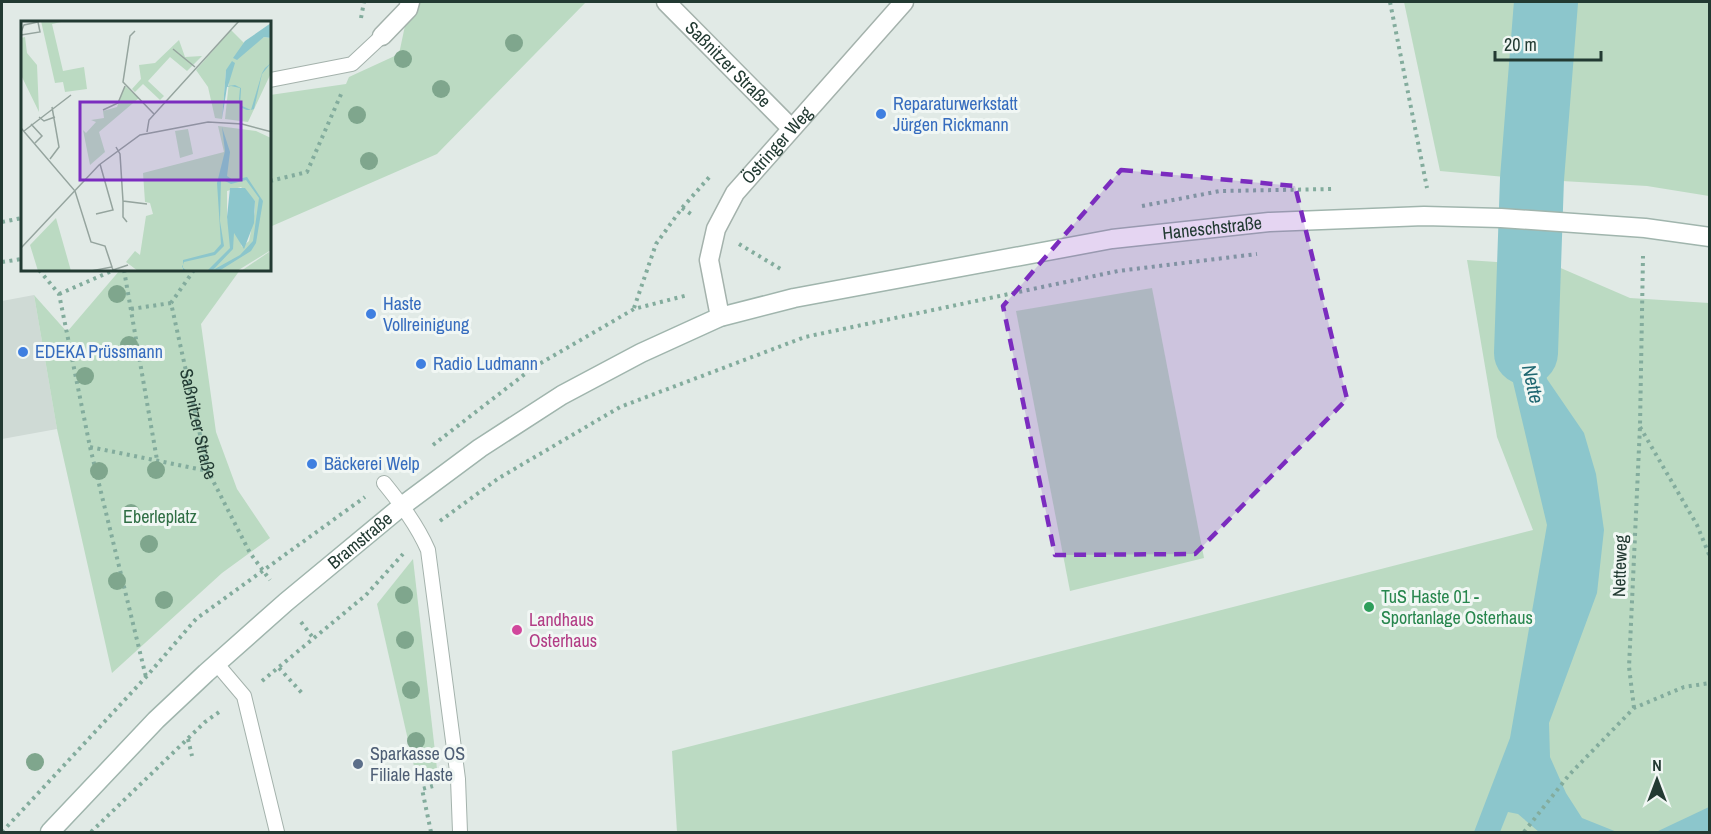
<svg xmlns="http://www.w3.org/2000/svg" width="1711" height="834" font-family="'Archivo Narrow',sans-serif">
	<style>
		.built { fill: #cfdad5 }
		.green { fill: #bbdac2 }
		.water { fill: #8cc6cc }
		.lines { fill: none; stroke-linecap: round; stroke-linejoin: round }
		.river { stroke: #8cc6cc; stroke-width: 64 }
		.lane-casing { stroke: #a4b2ac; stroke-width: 16 }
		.street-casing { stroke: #a4b2ac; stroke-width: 21 }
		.secondary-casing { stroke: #a0b5ad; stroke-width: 21 }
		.path { stroke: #83ac9d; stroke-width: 4; stroke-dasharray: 3 4.5; stroke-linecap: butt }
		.lane { stroke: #fff; stroke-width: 14 }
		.street { stroke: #fff; stroke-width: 18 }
		.secondary { stroke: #fff; stroke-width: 18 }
		.tree { fill: #7fa68d }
		.marked { fill: #7b2cbf; fill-opacity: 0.2; stroke: #7b2cbf; stroke-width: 4.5; stroke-dasharray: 12 8; stroke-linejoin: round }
		.shop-dot { fill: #3f7fe0; stroke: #f1f7f4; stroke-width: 2 }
		.leisure-dot { fill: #2e9e5b; stroke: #f1f7f4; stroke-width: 2 }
		.hotel-dot { fill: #d1479c; stroke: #f1f7f4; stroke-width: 2 }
		.service-dot { fill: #5c6f8a; stroke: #f1f7f4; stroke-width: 2 }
		.labels { text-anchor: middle; stroke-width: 6; stroke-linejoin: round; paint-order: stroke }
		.street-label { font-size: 18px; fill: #223a32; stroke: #f1f7f4 }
		.shop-label { font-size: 18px; fill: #366cbe; stroke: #f1f7f4; text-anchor: start }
		.park-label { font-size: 18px; fill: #2f6e44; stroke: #f1f7f4 }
		.leisure-label { font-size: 18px; fill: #27864d; stroke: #f1f7f4; text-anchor: start }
		.hotel-label { font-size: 18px; fill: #b23c85; stroke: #f1f7f4; text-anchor: start }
		.service-label { font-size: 18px; fill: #4e5e75; stroke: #f1f7f4; text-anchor: start }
		.water-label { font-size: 20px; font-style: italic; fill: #206872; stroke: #f1f7f4 }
		.inset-road { fill: none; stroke: #95a49e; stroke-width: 1.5 }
		.view { fill: #7b2cbf; fill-opacity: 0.15; stroke: #7b2cbf; stroke-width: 3 }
		.inset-edge { fill: none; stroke: #223a32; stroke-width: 3 }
	</style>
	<rect width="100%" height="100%" fill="#e1eae6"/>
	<!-- built -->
	<path class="built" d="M 34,295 L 57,429 L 2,439 L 2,301 Z"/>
	<!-- green -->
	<g class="green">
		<path d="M 410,2 L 586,2 L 437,154 L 272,226 L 270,229 L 270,95 L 346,84 L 349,77 L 399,54 Z"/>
		<path d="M 1404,2 L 1531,2 L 1516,178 L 1440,171 Z"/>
		<path d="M 1559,2 L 1709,2 L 1709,196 L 1647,186 L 1545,180 Z"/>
		<path d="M 1467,260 L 1556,266 L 1630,298 L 1709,303 L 1709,832 L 677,832 L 672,751 L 1533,530 L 1497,437 Z"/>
		<path d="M 120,270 L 240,270 L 201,324 L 216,432 L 237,489 L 270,538 L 222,573 L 112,673 L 57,429 L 34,295 L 67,332 Z"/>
		<path d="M 1152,288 L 1204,558 L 1070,591 L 1016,311 Z"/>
		<path d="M 413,559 L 437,769 L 416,775 L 377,604 Z"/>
	</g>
	<!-- water -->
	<g class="water">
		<path d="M 1531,2 L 1559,2 L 1545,180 L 1516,178 Z"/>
		<path d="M 1512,263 L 1545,265 L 1542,353 L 1547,379 L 1584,433 L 1596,474 L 1604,530 L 1597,593 L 1549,723 L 1550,757 L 1566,793 L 1582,818 L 1617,832 L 1539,832 L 1518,814 L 1508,812 L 1500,832 L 1474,832 L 1510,738 L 1547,525 L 1512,378 Z"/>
		<path d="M 1709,807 L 1709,832 L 1656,832 Z"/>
	</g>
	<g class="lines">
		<!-- river -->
		<path class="river" d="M 1526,353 L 1532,179 L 1546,2"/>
		<defs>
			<g id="lane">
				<path d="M 270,80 L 352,64 L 382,36"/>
				<path d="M 384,483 C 401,504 417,525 428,550 L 458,779 L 460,832"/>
				<path d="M 216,663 L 244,696 L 277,832"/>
			</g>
			<g id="street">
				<path id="s2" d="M 666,2 L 791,128"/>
				<path d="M 382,36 L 408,9 L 410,2"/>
				<path id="s3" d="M 720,317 L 709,260 L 716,229 L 735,193 L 904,2"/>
			</g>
			<g id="secondary">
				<path id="s4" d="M 50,832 L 156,720 L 206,673 L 286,602 L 402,506 L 480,448 L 562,395 L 641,353 L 720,317 L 794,298 L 1112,239 L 1269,222 L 1424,216 L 1501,218 L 1645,228 L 1710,237"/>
			</g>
		</defs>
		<!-- lane casing -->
		<use href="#lane" class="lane-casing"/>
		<!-- street casing -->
		<use href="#street" class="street-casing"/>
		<!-- secondary casing -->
		<use href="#secondary" class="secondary-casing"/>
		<!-- path -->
		<g class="path">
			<path d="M 1390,2 L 1427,188"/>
			<path d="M 361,18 L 364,2"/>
			<path d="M 270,181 L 307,172 L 342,92"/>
			<path d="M 1142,206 L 1220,191 L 1334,189"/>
			<path d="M 682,208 L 694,216"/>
			<path d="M 2,222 L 22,218"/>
			<path d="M 739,244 L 784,271"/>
			<path d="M 2,262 L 22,259"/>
			<path d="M 39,270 L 59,294 L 90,447 L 146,677"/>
			<path d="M 124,270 L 157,460"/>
			<path id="s1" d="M 194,270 L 171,303 L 208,471 L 250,553 L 270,580"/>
			<path d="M 59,294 L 114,270"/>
			<path d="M 634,308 L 656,244 L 682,208 L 712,174"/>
			<path d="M 131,309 L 171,303"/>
			<path d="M 1640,427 L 1697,525 L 1710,557"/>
			<path d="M 433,445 L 534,367 L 634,309 L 688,295"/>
			<path d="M 90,447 L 208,471"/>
			<path d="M 440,521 L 499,478 L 620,407 L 805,337 L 1118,271 L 1257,254"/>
			<path d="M 301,622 L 314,639"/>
			<path d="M 279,668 L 302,693"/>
			<path d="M 262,681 L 366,595 L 403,554"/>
			<path d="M 1634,708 L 1629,667 L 1640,426 L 1643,256"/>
			<path d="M 188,739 L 192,756"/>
			<path d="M 2,832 L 146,677 L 196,619 L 365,497"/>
			<path d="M 91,832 L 205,722 L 222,710"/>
			<path d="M 431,832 L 422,789 L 433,786"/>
			<path d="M 1524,832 L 1569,775 L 1634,708 L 1684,687 L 1710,683"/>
		</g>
		<!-- lane -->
		<use href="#lane" class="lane"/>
		<!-- street -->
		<use href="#street" class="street"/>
		<!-- secondary -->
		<use href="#secondary" class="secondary"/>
	</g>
	<!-- trees -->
	<g class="tree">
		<circle cx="514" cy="43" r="9"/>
		<circle cx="403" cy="59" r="9"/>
		<circle cx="441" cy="89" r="9"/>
		<circle cx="357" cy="115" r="9"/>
		<circle cx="369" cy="161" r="9"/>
		<circle cx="117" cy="294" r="9"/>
		<circle cx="129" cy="345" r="9"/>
		<circle cx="85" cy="376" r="9"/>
		<circle cx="156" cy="470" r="9"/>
		<circle cx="99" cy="471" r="9"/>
		<circle cx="131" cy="513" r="9"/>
		<circle cx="149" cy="544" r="9"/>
		<circle cx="117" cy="581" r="9"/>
		<circle cx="404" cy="595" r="9"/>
		<circle cx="164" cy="600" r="9"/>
		<circle cx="405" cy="640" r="9"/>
		<circle cx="411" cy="690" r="9"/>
		<circle cx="416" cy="741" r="9"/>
		<circle cx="35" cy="762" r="9"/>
	</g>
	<!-- marked area -->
	<path class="marked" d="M 1121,170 L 1295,186 L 1347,399 L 1195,554 L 1055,555 L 1003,306 Z"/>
	<!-- markers -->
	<g class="shop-dot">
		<circle cx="881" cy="114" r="6"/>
		<circle cx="371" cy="314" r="6"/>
		<circle cx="23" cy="352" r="6"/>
		<circle cx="421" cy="364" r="6"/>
		<circle cx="312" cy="464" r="6"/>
	</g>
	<circle class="leisure-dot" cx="1369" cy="607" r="6"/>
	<circle class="hotel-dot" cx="517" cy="630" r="6"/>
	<circle class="service-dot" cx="358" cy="764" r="6"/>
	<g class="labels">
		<!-- street labels -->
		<g class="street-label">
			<text dy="6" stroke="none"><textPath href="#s2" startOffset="88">Saßnitzer Straße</textPath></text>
			<text dy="6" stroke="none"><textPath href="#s3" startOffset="194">Östringer Weg</textPath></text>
			<text dy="6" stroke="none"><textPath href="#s4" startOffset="1352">Haneschstraße</textPath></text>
			<text dy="6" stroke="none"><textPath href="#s1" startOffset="164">Saßnitzer Straße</textPath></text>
			<text dy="6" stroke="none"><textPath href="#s4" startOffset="426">Bramstraße</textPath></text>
			<text transform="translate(1620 566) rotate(-88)" y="6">Netteweg</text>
		</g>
		<!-- shop labels -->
		<g class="shop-label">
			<text x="893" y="110">Reparaturwerkstatt<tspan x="893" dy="21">Jürgen Rickmann</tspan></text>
			<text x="383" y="310">Haste<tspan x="383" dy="21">Vollreinigung</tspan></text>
			<text x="35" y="358">EDEKA Prüssmann</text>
			<text x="433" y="370">Radio Ludmann</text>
			<text x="324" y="470">Bäckerei Welp</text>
		</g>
		<!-- park labels -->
		<g class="park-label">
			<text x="160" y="523">Eberleplatz</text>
		</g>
		<!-- leisure labels -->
		<g class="leisure-label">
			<text x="1381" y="603">TuS Haste 01 -<tspan x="1381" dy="21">Sportanlage Osterhaus</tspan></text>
		</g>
		<!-- hotel labels -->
		<g class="hotel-label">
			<text x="529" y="626">Landhaus<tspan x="529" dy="21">Osterhaus</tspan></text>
		</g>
		<!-- service labels -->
		<g class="service-label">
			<text x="370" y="760">Sparkasse OS<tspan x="370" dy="21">Filiale Haste</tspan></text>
		</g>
		<!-- water labels -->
		<g class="water-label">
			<text transform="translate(1533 384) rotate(77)" y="7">Nette</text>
		</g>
	</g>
	<!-- overview -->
	<g transform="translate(21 21)">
		<rect width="250" height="250" fill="#e1eae6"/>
		<path d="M 20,0 L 45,0 L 31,3 L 42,50 L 63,46 L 66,68 L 44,71 L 42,61 L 34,62 ZM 210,9 L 228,27 L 243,16 L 250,17 L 250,52 L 227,101 L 204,98 L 209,51 L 205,49 L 201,98 L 194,97 L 187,66 L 175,49 ZM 4,16 L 6,32 L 16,44 L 18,91 L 0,54 L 0,17 ZM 158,19 L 164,36 L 181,35 L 166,50 L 149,36 L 127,60 L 143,75 L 139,79 L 122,63 L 114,71 L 111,68 L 120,58 L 118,44 L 134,42 ZM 104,65 L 118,77 L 78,111 L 84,131 L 69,144 L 62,109 L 65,112 L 75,101 L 70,99 L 83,97 L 82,90 L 96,86 ZM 197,105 L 235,110 L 250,117 L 250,229 L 216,250 L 117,250 L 105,241 L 114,230 L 119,234 L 125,195 L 132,193 L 129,182 L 124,181 L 122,152 L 203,131 ZM 220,166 L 234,180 L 234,190 L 228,220 L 221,226 L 217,213 L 209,211 L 206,196 L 206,170 ZM 167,108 L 172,133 L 159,137 L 154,110 ZM 35,197 L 50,250 L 17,250 L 9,224 ZM 248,231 L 250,250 L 220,250 Z" fill="#bbdac2" fill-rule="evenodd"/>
		<path d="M 250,2 L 250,17 L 243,16 L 216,39 L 212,37 L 224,20 ZM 211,40 L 214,42 L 207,65 L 214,64 L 220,67 L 220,70 L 219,84 L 230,89 L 241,52 L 244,47 L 250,42 L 241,53 L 233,88 L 230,89 L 226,89 L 221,87 L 219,84 L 218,78 L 219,67 L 210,65 L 206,66 L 201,98 L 205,49 ZM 201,106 L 209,131 L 206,155 L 212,159 L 226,156 L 242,180 L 235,222 L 230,230 L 198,250 L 162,250 L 162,239 L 193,231 L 200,223 L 196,162 L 204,130 ZM 200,158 L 210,163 L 225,159 L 238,177 L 232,220 L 219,234 L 192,249 L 212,228 L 213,212 L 223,228 L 233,202 L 234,180 L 224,167 L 209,167 L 206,196 L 209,227 L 187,249 L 166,250 L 161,246 L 163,241 L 194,234 L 203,225 L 199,200 Z" fill="#8cc6cc" fill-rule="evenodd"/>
		<path class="inset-road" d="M 114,10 L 109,15 L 102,61 L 133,93M 0,11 L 3,4 L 17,1 L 19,11 L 0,14M 152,28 L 174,46M 82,89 L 97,82 L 104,65M 18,96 L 23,100 L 34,96M 10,103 L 21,115 L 14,122M 0,107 L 54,170 L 70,221 L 84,225 L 91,246 L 70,250M 3,110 L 50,74M 126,111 L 128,99 L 218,0M 95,126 L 99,133 L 102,180 L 126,183M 29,138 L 38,126 L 31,86M 102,180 L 102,196 L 106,201M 75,193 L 92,189 L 79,143M 0,227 L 78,144 L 119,114 L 187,101 L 221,103 L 251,111M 91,246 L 92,249 L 107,244"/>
		<path class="view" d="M 59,81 L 220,81 L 220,159 L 59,159 Z"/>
		<rect width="250" height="250" class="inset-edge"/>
	</g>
	<!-- border -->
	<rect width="1711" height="834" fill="none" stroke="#223a32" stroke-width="6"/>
	<!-- north arrow -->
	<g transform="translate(1657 780)" stroke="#f1f7f4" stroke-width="4.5" paint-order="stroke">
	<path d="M0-4.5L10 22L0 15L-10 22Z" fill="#223a32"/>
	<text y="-9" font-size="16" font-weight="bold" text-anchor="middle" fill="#223a32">N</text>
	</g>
	<!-- scale -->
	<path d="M1495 51v9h106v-9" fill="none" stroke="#223a32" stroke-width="3"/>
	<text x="1504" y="51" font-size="18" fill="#223a32" stroke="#f1f7f4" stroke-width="4.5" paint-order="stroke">20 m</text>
</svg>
